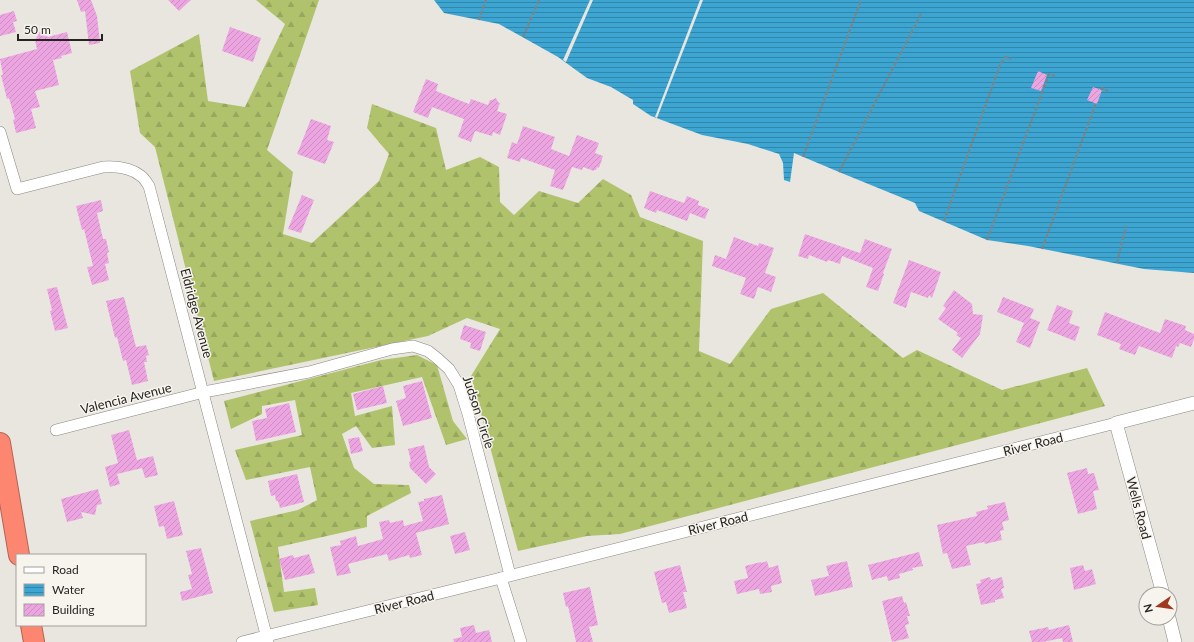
<svg xmlns="http://www.w3.org/2000/svg" width="1194" height="642" font-family="Lato,sans-serif">
	<style>
		.forest { fill: url(#forest-firs) }
		.water { fill: url(#water-rules) }
		.pier { fill: #e9e6e0 }
		.building { fill: url(#building-hatch) }
		.lines { fill: none; stroke-linecap: round; stroke-linejoin: round }
		.minor-casing { stroke: #8a8781; stroke-width: 12 }
		.tertiary-casing { stroke: #8a8781; stroke-width: 14 }
		.motorway-casing { stroke: #b16455; stroke-width: 22 }
		.path { stroke: #83817d; stroke-width: 2; stroke-dasharray: 4 2; stroke-linecap: butt }
		.minor { stroke: #fff; stroke-width: 11 }
		.tertiary { stroke: #fff; stroke-width: 13 }
		.motorway { stroke: #fc8670; stroke-width: 20 }
		.labels { text-anchor: middle; stroke-width: 3; stroke-linejoin: round; paint-order: stroke }
		.street-label { font-size: 13px; fill: #252422; stroke: #f7f3ed }
	</style>
	<defs>
		<pattern id="forest-firs" width="22" height="20" patternUnits="userSpaceOnUse"><rect width="22" height="20" fill="#b0c36c"/><path d="M5 1l3.5 6h-7zM16 11l3.5 6h-7z" fill="#97a75d"/></pattern>
		<pattern id="water-rules" width="6" height="5" patternUnits="userSpaceOnUse"><rect width="6" height="5" fill="#3ca5d2"/><path d="M0 2.5h6" fill="none" stroke="#3286aa"/></pattern>
		<pattern id="building-hatch" width="6" height="6" patternUnits="userSpaceOnUse"><rect width="6" height="6" fill="#eda5e1"/><path d="M-1 1l2-2M0 6l6-6M5 7l2-2" fill="none" stroke="#cb8ec1"/></pattern>
	</defs>
	<rect width="100%" height="100%" fill="#e9e6e0"/>
	<!-- forest -->
	<g class="forest">
		<path d="M 256,0 L 319,0 L 267,150 L 293,172 L 283,234 L 312,243 L 379,181 L 389,154 L 367,128 L 372,104 L 436,128 L 446,170 L 480,157 L 499,167 L 500,202 L 514,215 L 539,191 L 578,203 L 603,179 L 631,195 L 640,217 L 703,241 L 699,351 L 730,364 L 771,309 L 823,293 L 903,358 L 917,350 L 1002,390 L 1087,368 L 1105,406 L 620,534 L 587,536 L 518,551 L 471,376 L 500,329 L 467,318 L 428,336 L 214,381 L 155,147 L 140,133 L 130,71 L 199,34 L 208,101 L 245,107 L 285,24 Z"/>
		<path d="M 417,355 L 437,365 L 453,421 L 467,439 L 446,445 L 422,377 L 351,393 L 355,416 L 392,406 L 395,445 L 372,448 L 356,426 L 342,434 L 354,468 L 374,484 L 409,485 L 411,493 L 367,516 L 367,527 L 278,547 L 284,592 L 315,588 L 318,605 L 274,612 L 250,521 L 298,510 L 317,500 L 310,467 L 246,480 L 235,450 L 302,435 L 295,400 L 262,406 L 262,414 L 231,429 L 224,401 L 381,360 Z"/>
	</g>
	<!-- water -->
	<path class="water" d="M 434,0 L 1194,0 L 1194,273 L 1144,269 L 1028,246 L 987,240 L 919,211 L 915,203 L 839,172 L 794,153 L 790,182 L 784,180 L 783,163 L 779,154 L 748,144 L 702,135 L 651,116 L 633,104 L 633,100 L 611,87 L 587,78 L 558,57 L 499,24 L 444,13 Z"/>
	<!-- pier -->
	<g class="pier">
		<path d="M 590,0 L 593,0 L 566,62 L 563,60 Z"/>
		<path d="M 700,0 L 703,0 L 657,118 L 655,117 Z"/>
	</g>
	<!-- building -->
	<g class="building">
		<path d="M 77,0 L 91,0 L 97,16 L 100,43 L 89,45 L 85,11 L 81,12 Z"/>
		<path d="M 168,0 L 191,0 L 179,11 Z"/>
		<path d="M 14,11 L 17,21 L 13,22 L 16,32 L 0,36 L 0,15 Z"/>
		<path d="M 230,27 L 261,38 L 253,62 L 222,51 Z"/>
		<path d="M 40,32 L 48,37 L 67,32 L 72,53 L 61,56 L 62,58 L 53,60 L 59,85 L 35,91 L 40,107 L 31,109 L 36,128 L 16,133 L 13,120 L 15,119 L 9,98 L 7,99 L 1,75 L 3,75 L 0,59 L 37,49 L 35,40 Z"/>
		<path d="M 1038,71 L 1047,75 L 1041,91 L 1031,88 Z"/>
		<path d="M 426,79 L 438,84 L 436,91 L 469,104 L 471,99 L 488,105 L 490,100 L 492,100 L 496,98 L 498,102 L 500,103 L 497,111 L 507,114 L 500,135 L 493,132 L 492,136 L 475,131 L 471,142 L 458,137 L 464,119 L 432,107 L 428,118 L 413,112 Z"/>
		<path d="M 1093,87 L 1102,90 L 1097,104 L 1087,100 Z"/>
		<path d="M 311,119 L 331,126 L 327,140 L 334,142 L 325,164 L 297,154 Z"/>
		<path d="M 523,126 L 555,137 L 551,149 L 569,156 L 577,135 L 599,143 L 595,153 L 603,156 L 599,168 L 597,167 L 596,170 L 594,170 L 594,171 L 583,167 L 582,170 L 572,167 L 563,190 L 550,186 L 555,170 L 521,158 L 520,162 L 507,158 L 512,142 L 517,144 Z"/>
		<path d="M 650,191 L 684,203 L 687,196 L 699,201 L 698,205 L 709,209 L 705,219 L 690,213 L 687,221 L 657,210 L 656,213 L 644,208 Z"/>
		<path d="M 302,195 L 314,200 L 301,233 L 288,229 Z"/>
		<path d="M 101,200 L 103,211 L 97,213 L 103,239 L 106,239 L 109,252 L 107,253 L 109,263 L 105,264 L 109,280 L 92,285 L 87,267 L 93,266 L 84,229 L 82,230 L 76,206 Z"/>
		<path d="M 805,234 L 860,253 L 865,239 L 892,249 L 883,273 L 884,274 L 878,291 L 866,287 L 873,268 L 842,256 L 840,264 L 828,260 L 827,262 L 809,255 L 808,259 L 798,256 Z"/>
		<path d="M 734,237 L 758,246 L 759,243 L 774,248 L 765,273 L 776,277 L 771,292 L 758,287 L 754,299 L 740,294 L 746,278 L 712,266 L 715,255 L 726,259 Z"/>
		<path d="M 909,260 L 941,272 L 932,298 L 929,295 L 928,298 L 911,292 L 906,308 L 893,303 Z"/>
		<path d="M 57,287 L 68,328 L 55,331 L 50,311 L 52,310 L 47,289 Z"/>
		<path d="M 954,290 L 972,304 L 973,314 L 983,315 L 980,334 L 962,358 L 952,350 L 961,338 L 956,335 L 958,333 L 938,319 L 946,308 L 943,306 Z"/>
		<path d="M 124,297 L 130,320 L 129,320 L 136,347 L 146,345 L 149,355 L 146,356 L 147,362 L 144,362 L 148,381 L 132,385 L 126,360 L 123,361 L 117,337 L 115,338 L 106,301 Z"/>
		<path d="M 1003,297 L 1034,309 L 1030,318 L 1040,322 L 1030,348 L 1016,342 L 1024,323 L 997,312 Z"/>
		<path d="M 1057,305 L 1073,311 L 1069,323 L 1080,327 L 1075,341 L 1047,330 Z"/>
		<path d="M 1105,312 L 1160,333 L 1165,319 L 1186,326 L 1185,330 L 1194,334 L 1194,339 L 1191,347 L 1180,343 L 1178,347 L 1176,346 L 1172,358 L 1139,346 L 1135,355 L 1119,349 L 1121,344 L 1097,335 Z"/>
		<path d="M 464,325 L 486,332 L 480,351 L 470,348 L 471,343 L 460,339 Z"/>
		<path d="M 422,381 L 432,418 L 403,426 L 396,401 L 406,398 L 403,386 Z"/>
		<path d="M 383,386 L 387,403 L 357,410 L 353,394 Z"/>
		<path d="M 289,403 L 296,432 L 256,441 L 252,421 L 267,418 L 265,409 Z"/>
		<path d="M 129,430 L 137,460 L 153,456 L 158,475 L 145,478 L 142,468 L 117,474 L 120,484 L 110,487 L 105,467 L 118,463 L 111,435 Z"/>
		<path d="M 359,437 L 363,451 L 351,454 L 348,439 Z"/>
		<path d="M 424,445 L 429,467 L 436,474 L 426,484 L 410,468 L 409,462 L 411,461 L 408,449 Z"/>
		<path d="M 1087,468 L 1088,474 L 1094,473 L 1099,490 L 1093,491 L 1097,509 L 1078,514 L 1067,473 Z"/>
		<path d="M 297,474 L 304,502 L 280,508 L 278,501 L 276,501 L 275,495 L 271,496 L 268,481 Z"/>
		<path d="M 98,489 L 102,504 L 97,505 L 95,515 L 81,512 L 83,518 L 67,522 L 61,499 Z"/>
		<path d="M 442,495 L 449,524 L 416,533 L 422,555 L 410,558 L 409,555 L 389,561 L 387,554 L 348,564 L 351,573 L 337,576 L 330,547 L 341,545 L 340,541 L 356,536 L 358,546 L 383,539 L 379,522 L 389,520 L 390,523 L 403,520 L 404,526 L 423,521 L 418,502 L 424,501 L 424,499 Z"/>
		<path d="M 174,501 L 183,535 L 167,539 L 164,526 L 159,527 L 154,506 Z"/>
		<path d="M 1005,502 L 1009,520 L 1002,522 L 1004,530 L 1000,531 L 1002,540 L 985,544 L 984,542 L 966,546 L 971,565 L 952,569 L 947,553 L 943,554 L 937,525 L 977,516 L 976,512 L 988,509 L 987,506 Z"/>
		<path d="M 465,532 L 470,550 L 455,554 L 450,536 Z"/>
		<path d="M 201,548 L 213,593 L 182,601 L 180,592 L 192,589 L 188,575 L 192,574 L 186,551 Z"/>
		<path d="M 919,552 L 923,566 L 912,568 L 913,570 L 899,574 L 900,578 L 888,581 L 887,576 L 872,580 L 868,565 Z"/>
		<path d="M 309,554 L 315,573 L 285,580 L 279,559 L 293,555 L 294,558 Z"/>
		<path d="M 767,561 L 769,568 L 778,565 L 782,583 L 771,586 L 772,592 L 760,594 L 759,589 L 737,594 L 734,581 L 748,578 L 745,566 L 761,562 L 761,563 Z"/>
		<path d="M 847,561 L 853,587 L 815,596 L 811,580 L 829,576 L 826,566 Z"/>
		<path d="M 680,565 L 687,592 L 683,592 L 687,608 L 669,613 L 666,602 L 662,603 L 654,572 Z"/>
		<path d="M 1083,565 L 1085,571 L 1092,569 L 1096,584 L 1074,590 L 1070,568 Z"/>
		<path d="M 990,577 L 991,580 L 1002,577 L 1004,588 L 1001,589 L 1004,598 L 995,600 L 995,602 L 981,605 L 976,584 L 981,583 L 980,580 Z"/>
		<path d="M 590,587 L 598,625 L 589,627 L 593,642 L 576,642 L 568,606 L 566,607 L 563,593 Z"/>
		<path d="M 902,596 L 904,603 L 906,602 L 910,616 L 907,616 L 909,624 L 905,625 L 909,638 L 892,642 L 882,601 Z"/>
		<path d="M 474,625 L 476,633 L 489,630 L 492,642 L 454,642 L 453,639 L 462,637 L 460,628 Z"/>
		<path d="M 1069,625 L 1073,642 L 1063,642 L 1062,638 L 1043,642 L 1032,642 L 1029,631 L 1048,627 L 1049,630 Z"/>
	</g>
	<g class="lines">
		<defs>
			<g id="minor">
				<path d="M 0,132 L 17,189 L 103,167 C 116,166 130,167 141,176 C 144,178 147,183 149,186 L 268,642"/>
				<path d="M 56,430 L 204,392 L 309,372 L 392,349 L 413,346 L 428,351 L 437,358 L 449,369 L 459,385 L 468,414 L 510,575"/>
				<path d="M 501,578 L 521,642"/>
				<path d="M 242,642 L 501,578 L 1116,423"/>
			</g>
			<g id="tertiary">
				<path d="M 1163,594 L 1116,423 L 1194,403"/>
				<path d="M 1169,618 L 1175,642"/>
			</g>
			<g id="motorway">
				<path d="M 0,443 L 19,555"/>
				<path d="M 31,625 L 34,642"/>
			</g>
		</defs>
		<!-- minor casing -->
		<use href="#minor" class="minor-casing"/>
		<!-- tertiary casing -->
		<use href="#tertiary" class="tertiary-casing"/>
		<!-- motorway casing -->
		<use href="#motorway" class="motorway-casing"/>
		<!-- path -->
		<g class="path">
			<path d="M 479,20 L 486,0"/>
			<path d="M 523,37 L 539,0"/>
			<path d="M 1101,90 L 1102,88 L 1108,91"/>
			<path d="M 803,157 L 861,0"/>
			<path d="M 839,172 L 921,14"/>
			<path d="M 944,221 L 1000,65 L 1005,57 L 1011,59"/>
			<path d="M 987,240 L 1049,74 L 1055,76"/>
			<path d="M 1042,249 L 1096,103"/>
			<path d="M 1117,263 L 1126,226"/>
		</g>
		<!-- minor -->
		<use href="#minor" class="minor"/>
		<!-- tertiary -->
		<use href="#tertiary" class="tertiary"/>
		<!-- motorway -->
		<use href="#motorway" class="motorway"/>
	</g>
	<g class="labels">
		<!-- street labels -->
		<g class="street-label">
			<text transform="translate(197 313) rotate(75)" y="5">Eldridge Avenue</text>
			<text transform="translate(126 398) rotate(-14)" y="5">Valencia Avenue</text>
			<text transform="translate(479 412) rotate(72)" y="5">Judson Circle</text>
			<text transform="translate(1033 444) rotate(-14)" y="5">River Road</text>
			<text transform="translate(1139 508) rotate(75)" y="5">Wells Road</text>
			<text transform="translate(718 523) rotate(-14)" y="5">River Road</text>
			<text transform="translate(404 602) rotate(-14)" y="5">River Road</text>
		</g>
	</g>
	<!-- legend -->
	<rect x="16" y="554" width="130" height="72" fill="#f7f3ed" stroke="#a3a09c"/>
	<rect x="24" y="567" width="20" height="6" fill="#ffffff" stroke="#a3a09c"/>
	<text x="52" y="574" font-size="12" fill="#252422">Road</text>
	<rect x="24" y="584" width="20" height="12" fill="url(#water-rules)" stroke="#a3a09c"/>
	<text x="52" y="594" font-size="12" fill="#252422">Water</text>
	<rect x="24" y="604" width="20" height="12" fill="url(#building-hatch)" stroke="#a3a09c"/>
	<text x="52" y="614" font-size="12" fill="#252422">Building</text>
	<!-- north arrow -->
	<g transform="translate(1158 606) rotate(257)"><circle r="19" fill="#f7f3ed" stroke="#a3a09c"/>
	<path d="M0-3L7 15L0 10L-7 15Z" fill="#a0371e"/>
	<text y="-6" font-size="11" font-weight="bold" text-anchor="middle" fill="#252422">N</text>
	</g>
	<!-- scale -->
	<path d="M18 34v6h84v-6" fill="none" stroke="#252422" stroke-width="2"/>
	<text x="24" y="34" font-size="12" fill="#252422" stroke="#f7f3ed" stroke-width="3" paint-order="stroke">50 m</text>
</svg>
